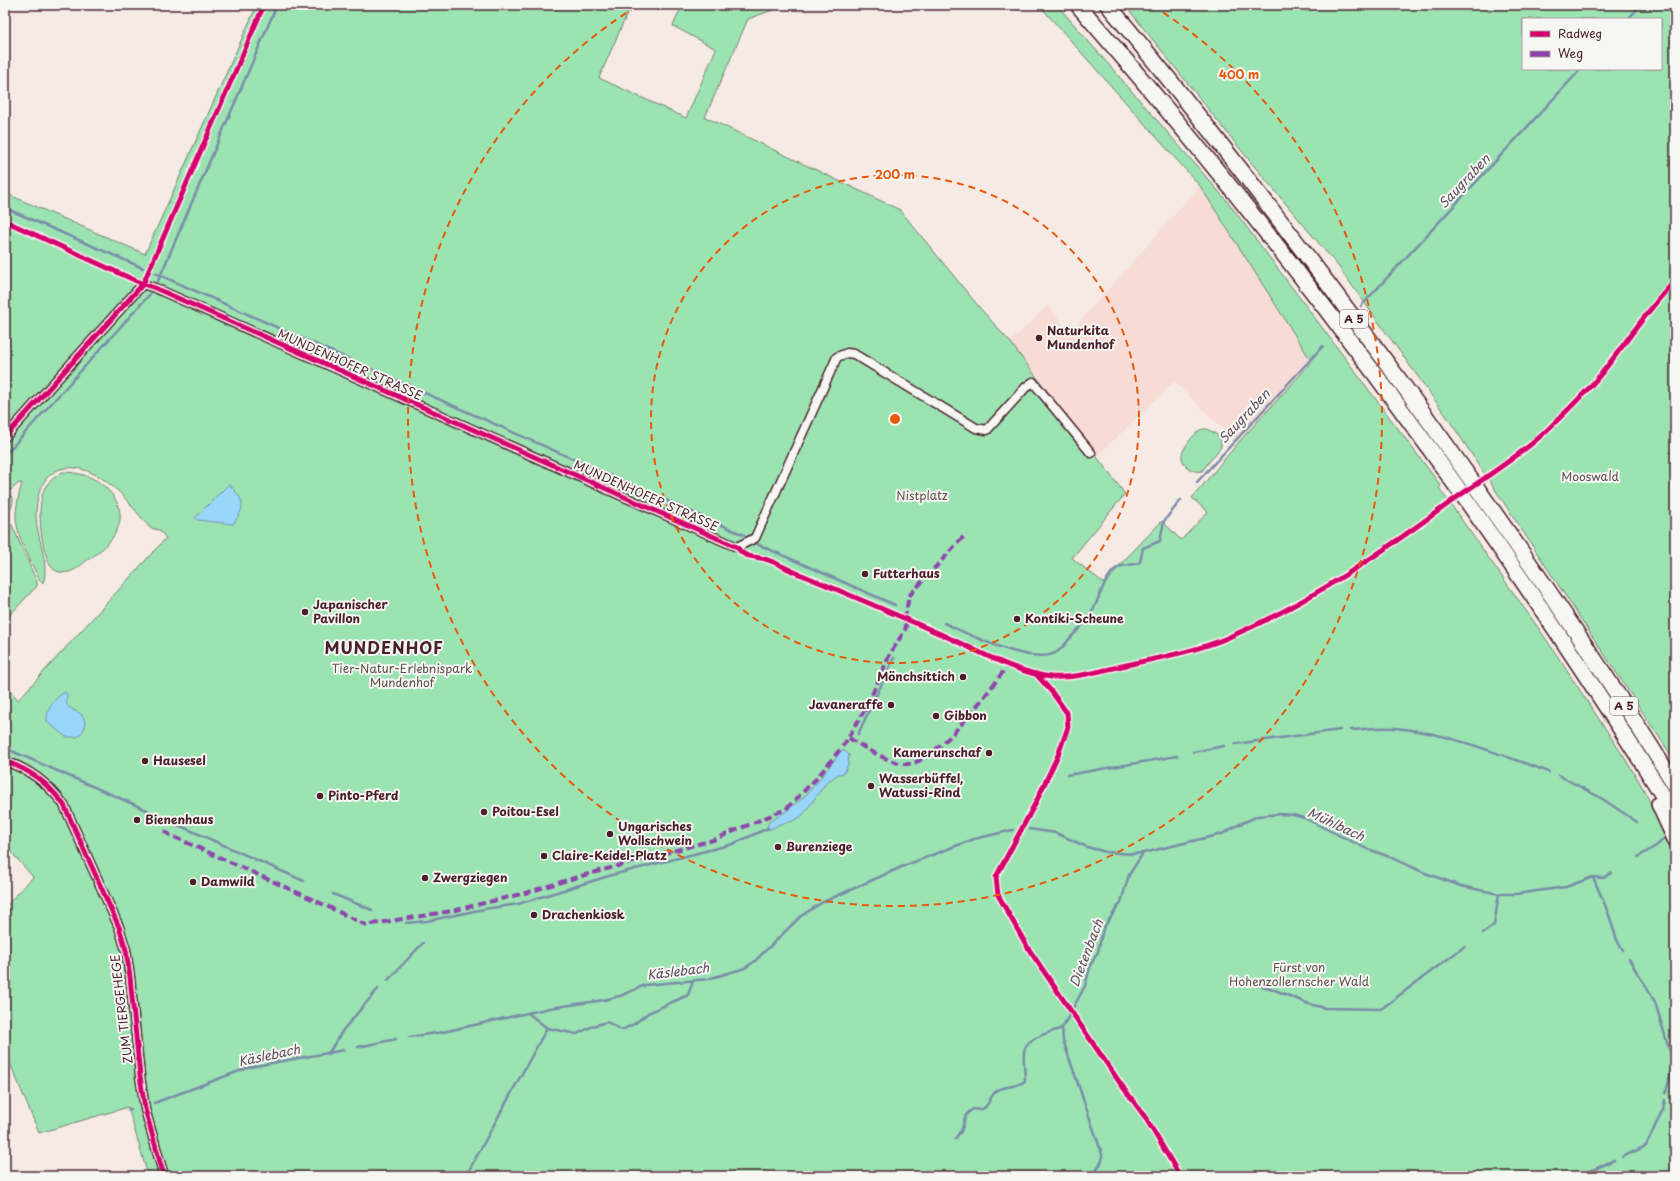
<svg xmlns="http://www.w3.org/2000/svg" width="1680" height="1181" font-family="'Playpen Sans',sans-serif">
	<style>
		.built { fill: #f6dcd5 }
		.green { fill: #9ce3b2; stroke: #73816e; fill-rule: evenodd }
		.water { fill: #98d7fa; stroke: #798da7 }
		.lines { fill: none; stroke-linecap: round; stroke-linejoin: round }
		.stream { stroke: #798da7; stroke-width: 2.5 }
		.minor-casing { stroke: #4a1f2b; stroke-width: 11 }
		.motorway-casing { stroke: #4a1f2b; stroke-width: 18 }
		.minor { stroke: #f6f6f2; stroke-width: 8 }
		.motorway { stroke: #f6f6f2; stroke-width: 15 }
		.quiet { stroke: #8e44ad; stroke-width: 4; stroke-dasharray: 8 4; stroke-linecap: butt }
		.cycleway-casing { stroke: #f6f6f2; stroke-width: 8 }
		.cycleway { stroke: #d6006c; stroke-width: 5 }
		.ring { fill: none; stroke: #e8590c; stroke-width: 2; stroke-dasharray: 7 5 }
		.poi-dot { fill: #4a1f2b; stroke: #f6f6f2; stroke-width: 1.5 }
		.labels { text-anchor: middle; stroke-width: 4; stroke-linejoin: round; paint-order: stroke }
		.shield { fill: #f6f6f2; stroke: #7e6067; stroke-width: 1 }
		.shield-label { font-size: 11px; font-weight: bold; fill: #4a1f2b }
		.poi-label { font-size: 12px; font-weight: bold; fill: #4a1f2b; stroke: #f6f6f2; text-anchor: start }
		.street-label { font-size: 12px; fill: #4a1f2b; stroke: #f6f6f2 }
		.park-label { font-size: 12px; fill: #5e504d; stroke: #f6f6f2 }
		.water-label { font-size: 13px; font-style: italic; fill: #5e4d5f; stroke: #f6f6f2 }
		.district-label { font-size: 16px; font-weight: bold; letter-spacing: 1px; fill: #4a1f2b; stroke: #f6f6f2 }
		.centre { fill: #e8590c; stroke: #f6f6f2; stroke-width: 2 }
		.ring-label { font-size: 12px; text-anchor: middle; font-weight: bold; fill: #e8590c; stroke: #f6f6f2; stroke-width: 4; stroke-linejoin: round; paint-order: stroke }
	</style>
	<rect width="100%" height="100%" fill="#f6eae5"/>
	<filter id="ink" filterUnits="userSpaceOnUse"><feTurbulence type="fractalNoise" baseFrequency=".025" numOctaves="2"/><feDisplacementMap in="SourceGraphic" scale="8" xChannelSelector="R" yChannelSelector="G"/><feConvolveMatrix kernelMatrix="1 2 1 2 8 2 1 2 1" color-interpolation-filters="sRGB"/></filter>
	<g filter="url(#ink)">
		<!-- built -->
		<path class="built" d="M 1200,186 L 1312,362 L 1238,443 L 1174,382 L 1097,456 L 1034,376 L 1010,342 L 1048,305 L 1062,323 L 1065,333 L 1071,331 Z"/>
		<!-- green -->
		<g class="green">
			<path d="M 257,5 L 631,5 L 599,78 L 686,118 L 716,49 L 673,26 L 682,5 L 786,5 L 748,19 L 705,117 L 900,210 L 979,307 L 1010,342 L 1125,494 L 1072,558 L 1105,584 L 1116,571 L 1115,570 L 1162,521 L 1181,540 L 1208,512 L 1192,498 L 1238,443 L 1312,362 L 1200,186 L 1039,5 L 1057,5 L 1227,201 L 1441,486 L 1439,488 L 1544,636 L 1622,754 L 1639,781 L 1675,849 L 1675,1176 L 148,1176 L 128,1107 L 39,1133 L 5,1051 L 5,907 L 33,877 L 5,845 L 5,684 L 18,700 L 166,538 L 159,530 L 150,528 C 138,514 126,497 111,485 C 75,456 37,462 36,514 C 36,537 50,562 43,583 L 40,581 C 31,561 17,539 16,517 C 16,506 19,494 22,483 L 19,483 L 5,495 L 5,193 L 145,254 Z"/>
			<path d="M 1125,5 L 1675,5 L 1675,761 L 1447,417 L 1338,266 L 1249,160 ZM 1523,19 L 1661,19 L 1661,69 L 1523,69 Z"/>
			<path d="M 1207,429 L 1216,434 L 1221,440 L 1221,447 L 1202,471 C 1193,473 1182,467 1182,456 C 1181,450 1195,433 1200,430 C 1202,429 1204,429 1207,429 Z"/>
			<path d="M 62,472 C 79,472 95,477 106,488 C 136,517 113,544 86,561 C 81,565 75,571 68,572 C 62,574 53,571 50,565 C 41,548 35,503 46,486 C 50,480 57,476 62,472 Z"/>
			<path d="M 7,496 L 11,496 L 13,499 C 13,507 11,509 5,513 L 5,498 Z"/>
			<path d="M 10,524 L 12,525 L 37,582 L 37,586 L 5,620 L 5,527 Z"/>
		</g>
		<!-- water -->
		<g class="water">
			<path d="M 229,484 C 244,501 247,505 233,524 L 197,520 L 195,518 Z"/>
			<path d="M 65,692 L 67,694 C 67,699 65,702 68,706 C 72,711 78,711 82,715 C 88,722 84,733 77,737 L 66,737 L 47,722 C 46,709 54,698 65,692 Z"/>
			<path d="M 841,751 L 845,751 L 849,755 L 848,765 L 844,773 L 838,774 L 830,780 L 829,779 L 802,816 L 793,821 L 780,824 L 771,829 L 766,829 L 769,822 L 785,812 L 805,796 L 824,774 Z"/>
		</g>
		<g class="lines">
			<!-- stream -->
			<g class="stream">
				<path d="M 1628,19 L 1641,5"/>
				<path d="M 5,208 L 143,268"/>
				<path d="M 155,273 L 744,535"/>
				<path d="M 158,281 L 277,5"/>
				<path d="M 1361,306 L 1581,69"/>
				<path d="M 5,455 L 150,294"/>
				<path d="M 1197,482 L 1323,346"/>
				<path d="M 757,544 L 895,605"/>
				<path d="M 944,623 C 968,634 1033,667 1057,652 C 1063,648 1068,640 1074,634 C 1081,627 1090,618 1094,608 C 1100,596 1106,573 1119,567 C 1125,564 1133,566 1140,562 L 1143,548 L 1160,541 L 1164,521 L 1181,500"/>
				<path d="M 1350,730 C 1365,729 1381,727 1396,728 C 1448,733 1499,754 1549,772"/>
				<path d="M 858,734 L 894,658"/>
				<path d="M 1235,744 L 1340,730"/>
				<path d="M 5,748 L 149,811"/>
				<path d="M 1193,752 L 1224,746"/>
				<path d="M 1067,775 L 1177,756"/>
				<path d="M 1558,775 L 1601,798 L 1637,822"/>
				<path d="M 176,824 L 304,881"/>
				<path d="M 1029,829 L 1056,833 L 1087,847 L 1106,852 L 1132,854 L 1143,853 L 1222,834 L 1238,825 L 1258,816 L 1281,814 L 1293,815 L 1304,818 L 1365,848 L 1390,857 L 1425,873 L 1461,886 L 1499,894 L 1516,894 L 1566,887 L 1593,877 L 1603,878 L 1611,873"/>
				<path d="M 1638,857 L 1656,846 L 1667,836"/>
				<path d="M 1593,877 L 1608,912 L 1617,940 L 1623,950"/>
				<path d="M 333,894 L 372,910"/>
				<path d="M 406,923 L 427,921 L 484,909 L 518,904 L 612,875 L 733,844 L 768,828"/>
				<path d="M 1483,933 L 1494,925 L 1499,894"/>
				<path d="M 1629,959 L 1655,1002 L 1673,1062 L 1666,1093"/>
				<path d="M 388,980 L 423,943"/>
				<path d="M 1230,983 L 1249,983 L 1270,988 L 1309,1004 L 1325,1008 L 1381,1009 L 1465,946"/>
				<path d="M 528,1013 L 547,1028 L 577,1034 L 593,1026 L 607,1022 L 622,1030 L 634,1024 L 648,1013 L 688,995 L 693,981"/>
				<path d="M 409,1037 L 443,1032 L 550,1008 L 604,1000 L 620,996 L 645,985 L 708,979 L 745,968 L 755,961 L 801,916 L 821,903 L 906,865 L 974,839 L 1013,830"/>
				<path d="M 358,1047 L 396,1039"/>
				<path d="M 328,1054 L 343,1030 L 378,989"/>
				<path d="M 154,1103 L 250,1067 L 344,1050"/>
				<path d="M 128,1110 L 131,1109"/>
				<path d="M 955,1139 C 957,1136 959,1133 961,1131 C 966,1121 961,1116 973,1109 C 991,1113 986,1097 998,1090 C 1007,1085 1016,1088 1025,1081 C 1025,1074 1023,1058 1024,1052 C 1026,1037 1050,1033 1062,1028"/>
				<path d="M 1622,1157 L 1646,1146 L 1663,1109 L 1665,1100"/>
				<path d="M 468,1172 L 547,1028"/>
				<path d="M 1093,1176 L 1102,1161 L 1102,1154 L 1063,1040 L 1062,1028 L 1085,986 L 1091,964 L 1098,952 L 1103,929 L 1121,902 L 1129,875 L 1143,853"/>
				<path d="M 1580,1176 L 1614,1160"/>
			</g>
			<defs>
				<g id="minor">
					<path d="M 5,437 L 143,284 L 155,288 L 737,547 L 755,538 L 837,357 L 847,353 L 854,354 L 976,428 L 987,430 L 1026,387 L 1033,382 L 1091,453"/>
					<path d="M 5,761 C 30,770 48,783 64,805 L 119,927 L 126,950 L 130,977 L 140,1076 L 145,1109 L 164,1176"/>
				</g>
				<g id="motorway">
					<path d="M 1078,5 C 1298,258 1498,530 1675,815"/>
					<path d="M 1108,5 C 1214,132 1314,263 1411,396 C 1503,523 1593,652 1675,785"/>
					<path d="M 1659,804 L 1675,839"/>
				</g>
			</defs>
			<!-- minor casing -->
			<use href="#minor" class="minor-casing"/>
			<!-- motorway casing -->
			<use href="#motorway" class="motorway-casing"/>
			<!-- minor -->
			<use href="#minor" class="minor"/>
			<!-- motorway -->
			<use href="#motorway" class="motorway"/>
			<!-- quiet -->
			<g class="quiet">
				<path d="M 849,738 C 862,746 892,765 907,764 C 937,764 991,688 1008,665"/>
				<path d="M 164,831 L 170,835 L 314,900 L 366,925 L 452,911 L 529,892 L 574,878 L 713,840 L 786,809 L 817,778 L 845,743 L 867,706 L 890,654 L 905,630 L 906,626 L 904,622 L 909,596 L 966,534"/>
			</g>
			<defs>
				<g id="cycleway">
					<path d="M 5,221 L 143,284 L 155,288 L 737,547 C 740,551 742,554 746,555 C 753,558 761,557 768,560 C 780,564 790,571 802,575 C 850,595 897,615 945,636 C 978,651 1014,672 1051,677 C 1074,679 1100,671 1122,666 C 1157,658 1194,652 1227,638 C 1310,603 1384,551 1456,498 C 1485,477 1517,458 1543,434 C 1563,415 1584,395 1601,374 C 1626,343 1647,310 1675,281"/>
					<path d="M 5,437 L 143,284 L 264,5"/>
					<path d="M 1036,674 L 1051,691 L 1067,713 L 1068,727 L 1058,755 L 1036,802 L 996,877 L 998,895 L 1028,948 L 1120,1083 L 1145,1117 L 1180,1176"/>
					<path d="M 5,761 C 30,770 48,783 64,805 L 119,927 L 126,950 L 130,977 L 140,1076 L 145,1109 L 164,1176"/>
				</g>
			</defs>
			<!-- cycleway casing -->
			<use href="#cycleway" class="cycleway-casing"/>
			<!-- cycleway -->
			<use href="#cycleway" class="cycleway"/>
		</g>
	</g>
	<!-- distance rings -->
	<g class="ring">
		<circle cx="895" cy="419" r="244"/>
		<path d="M1153 6A487 487 0 1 1 637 6"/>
	</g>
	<!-- markers -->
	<g class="poi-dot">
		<circle cx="1039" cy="338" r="4"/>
		<circle cx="865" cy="574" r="4"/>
		<circle cx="305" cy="612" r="4"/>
		<circle cx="1017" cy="619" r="4"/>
		<circle cx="963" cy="677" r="4"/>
		<circle cx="891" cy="705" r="4"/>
		<circle cx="936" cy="716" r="4"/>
		<circle cx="989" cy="753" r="4"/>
		<circle cx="145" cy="761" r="4"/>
		<circle cx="871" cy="786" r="4"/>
		<circle cx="320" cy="796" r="4"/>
		<circle cx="484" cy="812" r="4"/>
		<circle cx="137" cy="820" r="4"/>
		<circle cx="610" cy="834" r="4"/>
		<circle cx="778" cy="847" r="4"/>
		<circle cx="544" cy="856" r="4"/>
		<circle cx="425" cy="878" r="4"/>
		<circle cx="193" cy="882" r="4"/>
		<circle cx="534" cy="915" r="4"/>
	</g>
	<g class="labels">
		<!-- shield labels -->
		<g class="shield">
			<rect x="1340" y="310" width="28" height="18" rx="3"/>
			<rect x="1610" y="697" width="28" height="18" rx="3"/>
		</g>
		<g class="shield-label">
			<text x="1354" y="323">A 5</text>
			<text x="1624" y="710">A 5</text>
		</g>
		<!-- poi labels -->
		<g class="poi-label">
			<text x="1047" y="335">Naturkita<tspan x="1047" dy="14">Mundenhof</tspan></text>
			<text x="873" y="578">Futterhaus</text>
			<text x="313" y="609">Japanischer<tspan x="313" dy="14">Pavillon</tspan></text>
			<text x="1025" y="623">Kontiki-Scheune</text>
			<text x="955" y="681" text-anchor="end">Mönchsittich</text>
			<text x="883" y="709" text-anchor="end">Javaneraffe</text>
			<text x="944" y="720">Gibbon</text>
			<text x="981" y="757" text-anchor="end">Kamerunschaf</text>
			<text x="153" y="765">Hausesel</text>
			<text x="879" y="783">Wasserbüffel,<tspan x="879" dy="14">Watussi-Rind</tspan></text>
			<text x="328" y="800">Pinto-Pferd</text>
			<text x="492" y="816">Poitou-Esel</text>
			<text x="145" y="824">Bienenhaus</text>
			<text x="618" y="831">Ungarisches<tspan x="618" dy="14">Wollschwein</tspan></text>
			<text x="786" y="851">Burenziege</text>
			<text x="552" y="860">Claire-Keidel-Platz</text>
			<text x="433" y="882">Zwergziegen</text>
			<text x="201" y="886">Damwild</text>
			<text x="542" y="919">Drachenkiosk</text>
		</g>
		<!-- street labels -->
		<g class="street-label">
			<text transform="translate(350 365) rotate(24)" y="4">MUNDENHOFER STRASSE</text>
			<text transform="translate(646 496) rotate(24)" y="4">MUNDENHOFER STRASSE</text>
			<text transform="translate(122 1009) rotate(-97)" y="4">ZUM TIERGEHEGE</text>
		</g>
		<!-- park labels -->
		<g class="park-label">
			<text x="1590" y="481">Mooswald</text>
			<text x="922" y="500">Nistplatz</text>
			<text x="402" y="673">Tier-Natur-Erlebnispark<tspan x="402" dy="14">Mundenhof</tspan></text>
			<text x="1299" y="972">Fürst von<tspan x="1299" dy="14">Hohenzollernscher Wald</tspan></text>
		</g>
		<!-- water labels -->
		<g class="water-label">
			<text transform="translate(1464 181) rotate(-47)" y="5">Saugraben</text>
			<text transform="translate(1244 416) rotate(-47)" y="5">Saugraben</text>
			<text transform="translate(1336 824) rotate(25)" y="5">Mühlbach</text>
			<text transform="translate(1086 953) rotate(-69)" y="5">Dietenbach</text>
			<text transform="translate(678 971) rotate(-7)" y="5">Käslebach</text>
			<text transform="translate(269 1055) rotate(-12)" y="5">Käslebach</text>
		</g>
		<!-- district labels -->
		<g class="district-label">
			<text x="384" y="654">MUNDENHOF</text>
		</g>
	</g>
	<circle cx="895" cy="419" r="6" class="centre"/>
	<g class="ring-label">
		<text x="1239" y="79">400 m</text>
		<text x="895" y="179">200 m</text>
	</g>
	<!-- margin -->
	<rect width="1680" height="1181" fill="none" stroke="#f6f6f2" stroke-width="20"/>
	<rect x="10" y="10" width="1660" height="1161" fill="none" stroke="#4a1f2b" stroke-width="1.5" filter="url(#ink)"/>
	<!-- legend -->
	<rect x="1522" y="18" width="140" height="52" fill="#f6f6f2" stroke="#b1a0a2"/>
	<rect x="1530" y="31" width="20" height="6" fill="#d6006c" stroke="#b1a0a2"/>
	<text x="1558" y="38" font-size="12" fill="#4a1f2b">Radweg</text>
	<rect x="1530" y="51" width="20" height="6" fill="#8e44ad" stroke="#b1a0a2"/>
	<text x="1558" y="58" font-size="12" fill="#4a1f2b">Weg</text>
</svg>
